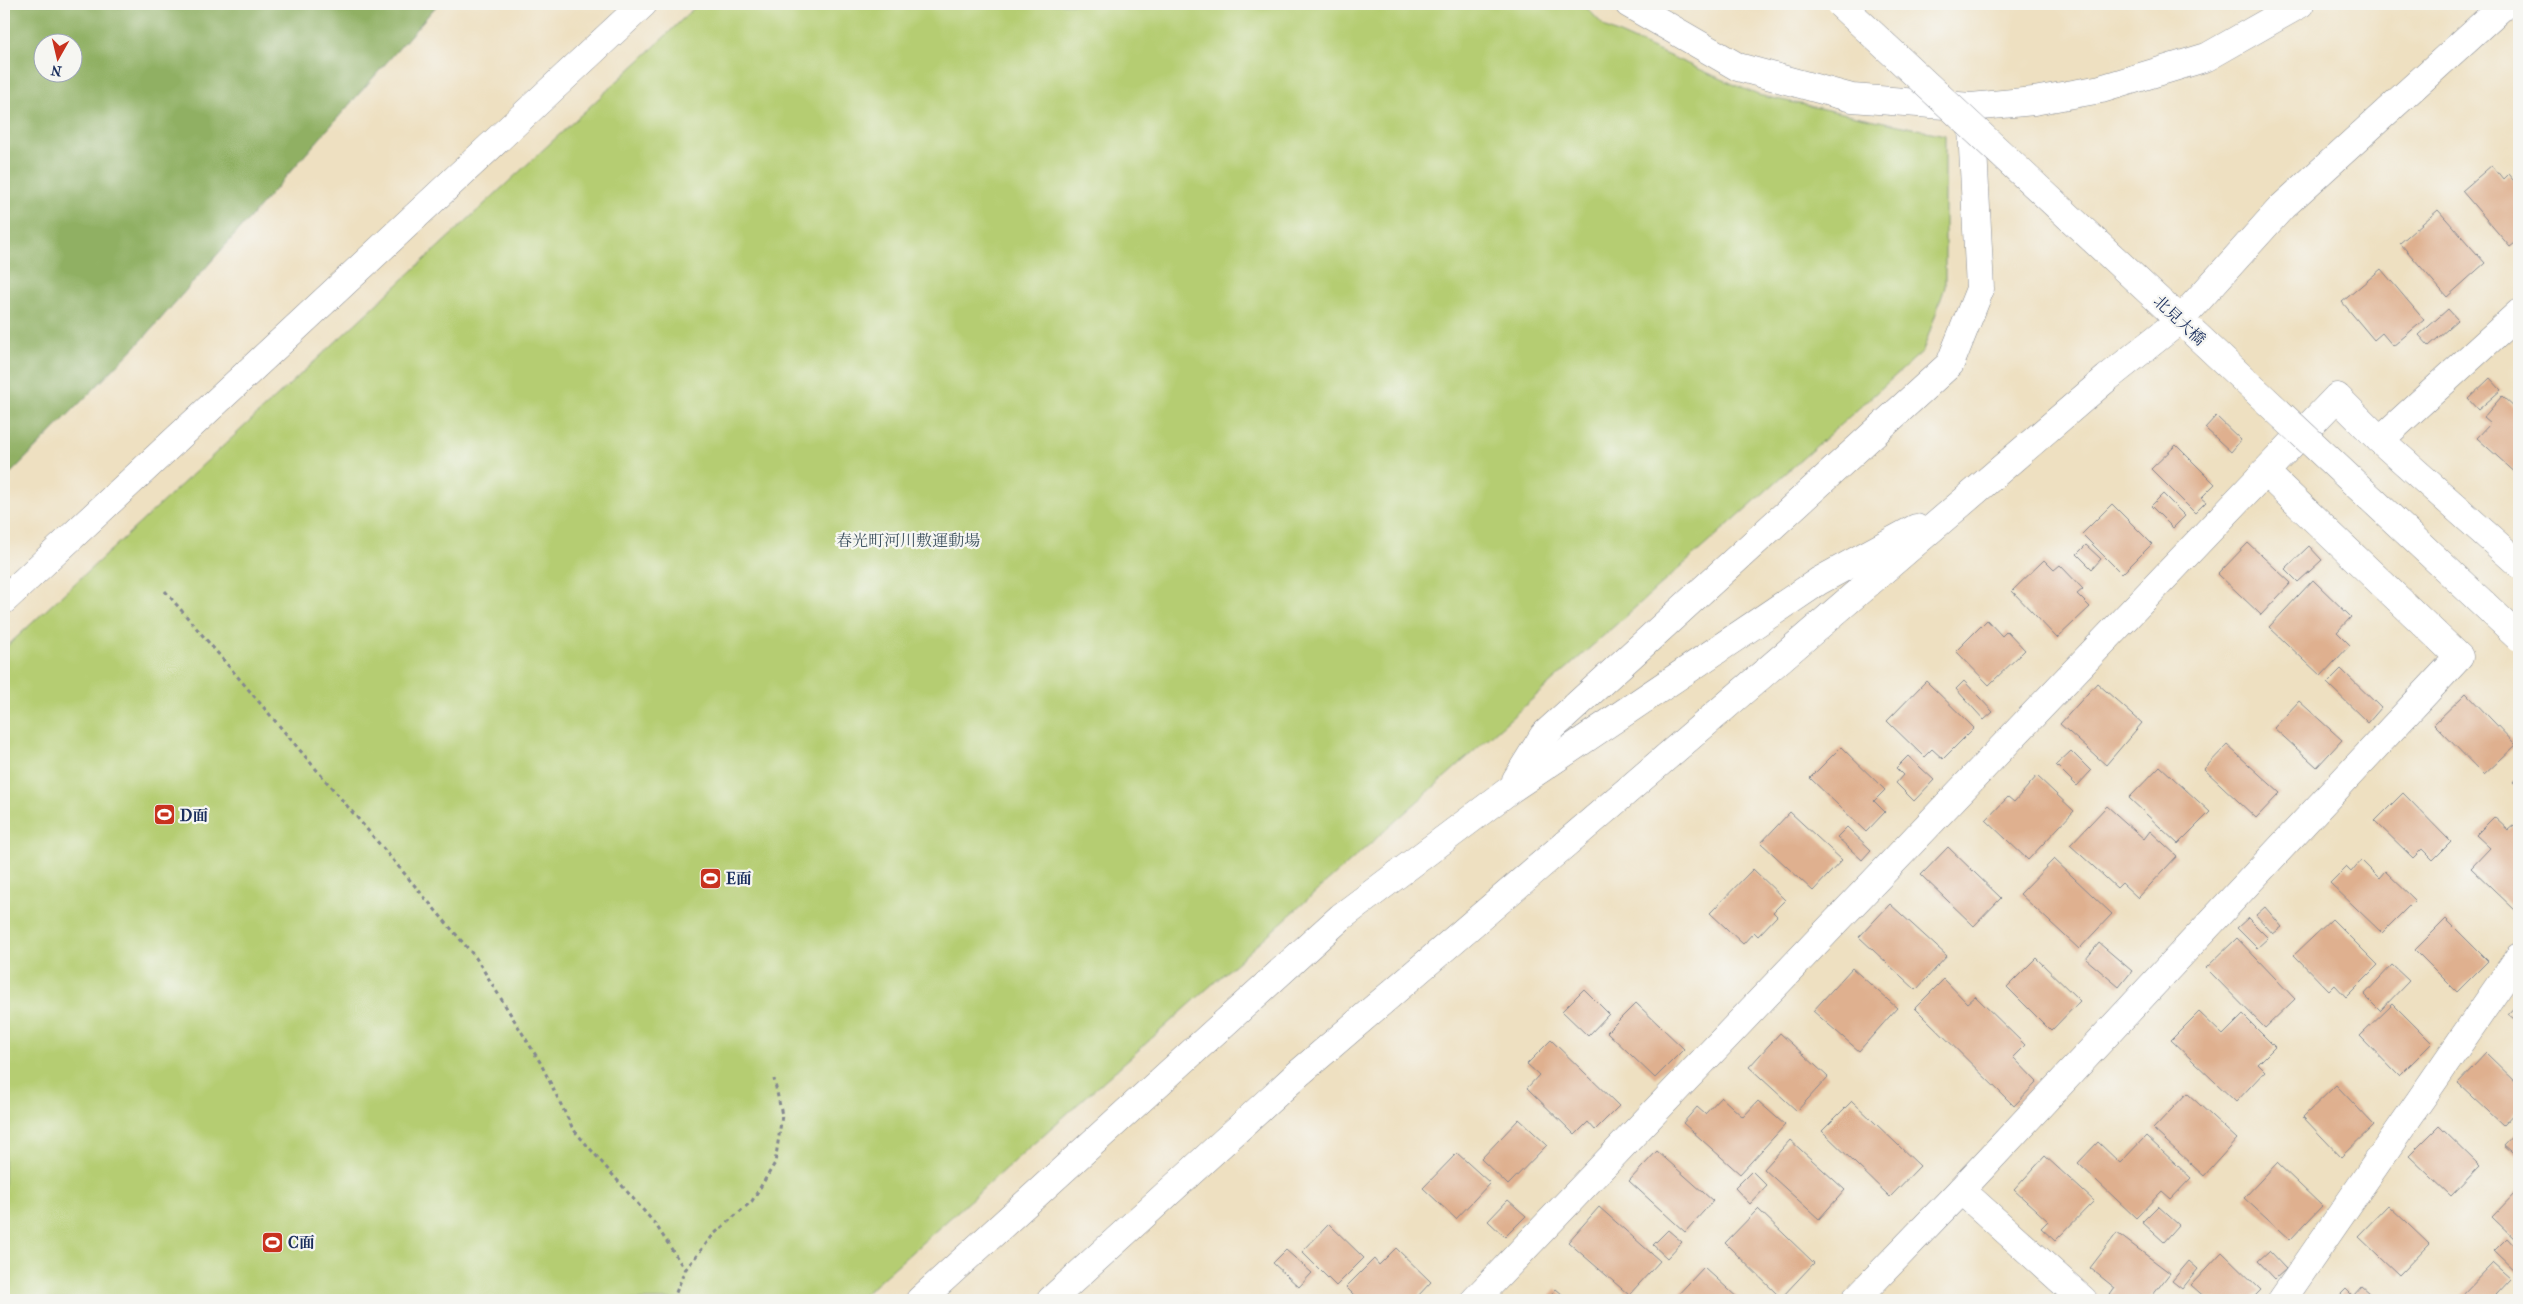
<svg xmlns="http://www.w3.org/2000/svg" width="2523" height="1304" font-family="'IM FELL French Canon','Noto Serif JP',serif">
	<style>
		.green { fill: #b5cd72; stroke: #687e68 }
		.forest { fill: #90b064; stroke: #567061; fill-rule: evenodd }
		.building { fill: #dfb08f }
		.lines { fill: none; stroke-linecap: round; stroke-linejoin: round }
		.minor-casing { stroke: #848890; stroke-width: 29 }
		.path { stroke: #848890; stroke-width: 3; stroke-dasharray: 4 4; stroke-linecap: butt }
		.minor { stroke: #fff; stroke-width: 28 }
		.minor-bridge-casing { stroke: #848890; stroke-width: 29; stroke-linecap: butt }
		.minor-bridge { stroke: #fff; stroke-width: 28 }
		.labels { text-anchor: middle; stroke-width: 4.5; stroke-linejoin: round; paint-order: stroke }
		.street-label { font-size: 16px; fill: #1b2f5e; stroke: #f6f6f2 }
		.park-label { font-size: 16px; fill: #425663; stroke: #f6f6f2 }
		.poi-label { font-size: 16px; font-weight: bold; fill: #1b2f5e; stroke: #f6f6f2; text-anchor: start }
	</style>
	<rect width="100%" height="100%" fill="#f6f6f2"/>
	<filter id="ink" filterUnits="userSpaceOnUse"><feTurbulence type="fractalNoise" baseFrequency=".02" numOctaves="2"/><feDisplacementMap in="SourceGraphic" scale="10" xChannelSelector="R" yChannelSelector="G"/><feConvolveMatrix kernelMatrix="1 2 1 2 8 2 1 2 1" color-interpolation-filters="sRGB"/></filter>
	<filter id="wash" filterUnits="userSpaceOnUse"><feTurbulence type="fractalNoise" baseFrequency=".0096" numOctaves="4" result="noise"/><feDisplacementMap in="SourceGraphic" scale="20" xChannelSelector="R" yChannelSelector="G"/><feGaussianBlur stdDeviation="1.12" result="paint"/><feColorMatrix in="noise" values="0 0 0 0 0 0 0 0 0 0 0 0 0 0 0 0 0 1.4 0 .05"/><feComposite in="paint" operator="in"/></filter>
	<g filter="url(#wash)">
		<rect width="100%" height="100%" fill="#eee0c1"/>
		<!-- green -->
		<path class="green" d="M 698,4 L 1583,4 L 1606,28 L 1758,95 L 1945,135 L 1945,287 L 1923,351 L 858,1300 L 4,1300 L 4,649 L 654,47 Z"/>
		<!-- forest -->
		<path class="forest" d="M 4,4 L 438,4 L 143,339 L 4,480 ZM 42,42 L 72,42 L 72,72 L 42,72 Z"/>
		<g id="blocks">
			<!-- building -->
			<g class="building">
				<path d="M 2492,165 L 2503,179 L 2508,174 L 2519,187 L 2519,240 L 2510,247 L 2462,191 Z"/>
				<path d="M 2438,210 L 2485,263 L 2447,297 L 2400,243 Z"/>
				<path d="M 2381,269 L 2424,320 L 2393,346 L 2382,333 L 2374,340 L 2342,302 Z"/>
				<path d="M 2448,309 L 2458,320 L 2429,346 L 2419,335 Z"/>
				<path d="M 2490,378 L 2501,390 L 2478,410 L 2468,399 Z"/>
				<path d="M 2502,396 L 2519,412 L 2519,476 L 2477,438 L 2490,424 L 2483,418 Z"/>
				<path d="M 2216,416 L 2241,440 L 2231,452 L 2205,428 Z"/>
				<path d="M 2176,445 L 2215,484 L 2201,498 L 2206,502 L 2195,513 L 2151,469 Z"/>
				<path d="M 2163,494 L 2185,516 L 2173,528 L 2151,506 Z"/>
				<path d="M 2112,504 L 2152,544 L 2122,574 L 2082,534 Z"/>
				<path d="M 2248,543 L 2291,583 L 2261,615 L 2218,574 Z"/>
				<path d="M 2086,545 L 2101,559 L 2092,569 L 2077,554 Z"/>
				<path d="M 2309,546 L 2322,560 L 2298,582 L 2285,569 Z"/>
				<path d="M 2044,560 L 2054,570 L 2060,565 L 2083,589 L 2077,594 L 2090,607 L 2057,638 L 2012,591 Z"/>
				<path d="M 2313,580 L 2351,617 L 2337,632 L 2350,645 L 2321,676 L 2269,627 Z"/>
				<path d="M 1987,620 L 2002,636 L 2007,631 L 2025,650 L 1989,685 L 1956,651 Z"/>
				<path d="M 2341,669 L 2381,708 L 2368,723 L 2327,683 Z"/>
				<path d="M 1926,681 L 1974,728 L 1943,759 L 1932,749 L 1924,757 L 1887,721 Z"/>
				<path d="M 1964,681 L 1993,712 L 1984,720 L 1956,689 Z"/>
				<path d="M 2097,683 L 2142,723 L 2106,765 L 2060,724 Z"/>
				<path d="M 2466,693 L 2516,745 L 2484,775 L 2434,724 Z"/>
				<path d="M 2299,701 L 2342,740 L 2317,767 L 2274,728 Z"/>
				<path d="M 2519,726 L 2519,738 L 2514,732 Z"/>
				<path d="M 2227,745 L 2280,793 L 2256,818 L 2204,769 Z"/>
				<path d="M 1841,747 L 1885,790 L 1874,801 L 1885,812 L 1866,832 L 1810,778 Z"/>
				<path d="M 2071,751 L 2091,771 L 2077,786 L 2056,765 Z"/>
				<path d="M 1908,756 L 1934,780 L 1914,801 L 1896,783 L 1903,775 L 1896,768 Z"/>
				<path d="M 2160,766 L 2210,812 L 2178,844 L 2129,798 Z"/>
				<path d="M 2519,775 L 2519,787 L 2513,782 Z"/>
				<path d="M 2037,776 L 2074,811 L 2028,860 L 1986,820 L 2008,797 L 2014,802 Z"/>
				<path d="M 2403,793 L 2451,842 L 2433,860 L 2422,849 L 2413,858 L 2375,821 Z"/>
				<path d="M 2107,806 L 2144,839 L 2150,831 L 2177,856 L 2138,898 L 2122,883 L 2117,888 L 2070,845 Z"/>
				<path d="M 1790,812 L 1842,860 L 1813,891 L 1761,843 Z"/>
				<path d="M 2494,817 L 2508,830 L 2514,825 L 2519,830 L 2519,907 L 2516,911 L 2471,868 L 2490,848 L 2476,835 Z"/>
				<path d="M 1847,827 L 1871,850 L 1862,860 L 1837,837 Z"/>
				<path d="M 1948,847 L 2001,898 L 1974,926 L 1921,875 Z"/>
				<path d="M 2054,859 L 2112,914 L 2079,949 L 2020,894 Z"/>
				<path d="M 2361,860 L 2379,878 L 2385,871 L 2415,900 L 2382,933 L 2330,883 L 2346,867 L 2351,872 Z"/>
				<path d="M 1753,869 L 1785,900 L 1773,912 L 1777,916 L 1758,936 L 1754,932 L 1743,944 L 1710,913 Z"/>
				<path d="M 1890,904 L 1947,956 L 1916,990 L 1859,937 Z"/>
				<path d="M 2265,907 L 2282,927 L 2273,934 L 2256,915 Z"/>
				<path d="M 2248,918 L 2268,938 L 2257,948 L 2237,928 Z"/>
				<path d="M 2332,919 L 2378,965 L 2346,997 L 2335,985 L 2329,991 L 2294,955 Z"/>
				<path d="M 2446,919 L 2488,961 L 2457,992 L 2415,950 Z"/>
				<path d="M 2237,938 L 2295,999 L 2265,1028 L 2206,968 Z"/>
				<path d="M 2099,943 L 2132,971 L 2119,987 L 2086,959 Z"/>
				<path d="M 2036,958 L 2080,1001 L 2051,1031 L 2007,987 Z"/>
				<path d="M 2392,965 L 2409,981 L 2380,1011 L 2364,995 Z"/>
				<path d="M 1852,968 L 1897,1008 L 1859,1051 L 1813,1011 Z"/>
				<path d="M 1944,979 L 1967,1003 L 1975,996 L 2025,1045 L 2013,1057 L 2037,1082 L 2014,1106 L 1915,1008 Z"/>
				<path d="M 1584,989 L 1609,1014 L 1588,1036 L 1562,1011 Z"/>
				<path d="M 2519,1002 L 2519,1023 L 2508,1014 Z"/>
				<path d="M 1636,1003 L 1684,1049 L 1655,1078 L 1607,1032 Z"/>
				<path d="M 2393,1004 L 2432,1043 L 2399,1076 L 2360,1036 Z"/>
				<path d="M 2199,1012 L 2223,1035 L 2243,1015 L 2275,1047 L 2258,1064 L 2265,1071 L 2236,1102 L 2171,1040 Z"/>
				<path d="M 1780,1033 L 1828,1077 L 1797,1111 L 1749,1067 Z"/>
				<path d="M 1551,1040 L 1619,1106 L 1595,1130 L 1588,1122 L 1575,1135 L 1527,1088 L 1539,1075 L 1527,1064 Z"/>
				<path d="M 2486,1053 L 2519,1085 L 2519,1108 L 2503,1125 L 2458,1083 Z"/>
				<path d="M 2336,1085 L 2374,1125 L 2341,1157 L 2303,1117 Z"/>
				<path d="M 2187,1093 L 2237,1139 L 2204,1176 L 2153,1129 Z"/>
				<path d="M 1721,1097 L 1743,1117 L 1758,1101 L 1785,1125 L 1740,1174 L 1683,1123 L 1697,1107 L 1705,1114 Z"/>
				<path d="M 1852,1101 L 1920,1166 L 1890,1197 L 1822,1131 Z"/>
				<path d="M 1519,1119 L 1547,1145 L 1508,1185 L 1481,1159 Z"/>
				<path d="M 2439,1126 L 2480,1166 L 2451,1196 L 2409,1156 Z"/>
				<path d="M 2519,1130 L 2519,1157 L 2518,1158 L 2504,1146 Z"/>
				<path d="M 2146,1136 L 2191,1178 L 2171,1199 L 2162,1191 L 2136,1218 L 2078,1163 L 2098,1142 L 2120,1163 Z"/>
				<path d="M 1790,1140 L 1845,1190 L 1819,1219 L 1764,1169 Z"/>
				<path d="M 1657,1151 L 1713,1201 L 1685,1232 L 1629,1181 Z"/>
				<path d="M 1457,1153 L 1490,1183 L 1456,1219 L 1423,1188 Z"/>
				<path d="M 2045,1156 L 2094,1201 L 2055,1241 L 2041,1228 L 2048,1221 L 2014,1190 Z"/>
				<path d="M 2277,1163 L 2322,1206 L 2290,1240 L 2244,1198 Z"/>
				<path d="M 1752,1171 L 1767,1186 L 1750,1204 L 1735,1188 Z"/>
				<path d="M 2519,1189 L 2519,1243 L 2492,1217 Z"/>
				<path d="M 1508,1200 L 1526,1216 L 1505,1237 L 1488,1221 Z"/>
				<path d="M 2388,1205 L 2429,1244 L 2399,1275 L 2358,1236 Z"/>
				<path d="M 2158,1206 L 2179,1225 L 2164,1242 L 2142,1222 Z"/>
				<path d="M 1599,1207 L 1660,1261 L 1629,1295 L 1568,1242 Z"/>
				<path d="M 1758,1209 L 1814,1263 L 1781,1298 L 1725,1243 Z"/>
				<path d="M 1329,1224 L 1364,1258 L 1336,1286 L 1302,1252 Z"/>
				<path d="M 1668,1230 L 1682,1242 L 1667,1258 L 1653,1245 Z"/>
				<path d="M 2117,1233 L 2170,1273 L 2149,1300 L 2117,1300 L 2110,1295 L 2115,1288 L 2090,1268 Z"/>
				<path d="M 2507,1238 L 2519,1251 L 2519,1275 L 2494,1251 Z"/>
				<path d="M 1396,1248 L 1431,1282 L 1417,1297 L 1420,1300 L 1359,1300 L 1346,1287 L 1374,1259 L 1379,1265 Z"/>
				<path d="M 1286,1250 L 1312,1273 L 1299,1287 L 1273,1263 Z"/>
				<path d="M 2269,1251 L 2286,1269 L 2275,1279 L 2258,1261 Z"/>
				<path d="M 2222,1252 L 2261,1290 L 2251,1300 L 2208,1300 L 2191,1285 Z"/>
				<path d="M 2189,1261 L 2198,1269 L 2182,1289 L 2172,1281 Z"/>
				<path d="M 2493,1263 L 2511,1279 L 2496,1295 L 2501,1300 L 2457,1300 Z"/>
				<path d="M 1704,1267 L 1740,1300 L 1673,1300 Z"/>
				<path d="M 2362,1286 L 2378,1300 L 2335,1300 L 2346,1289 L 2353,1296 Z"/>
				<path d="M 1556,1289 L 1569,1300 L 1546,1300 Z"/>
			</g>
		</g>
	</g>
	<g filter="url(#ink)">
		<use href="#blocks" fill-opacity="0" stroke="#848890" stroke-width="1"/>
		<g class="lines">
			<defs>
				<g id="minor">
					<path d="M 1629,4 L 1738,67 L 1852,98 L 1971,107 L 2034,101 L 2101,89 L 2207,57 L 2300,4"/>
					<path d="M 2519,313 L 2380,440 L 2519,564"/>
					<path d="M 2265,472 L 2337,397 L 2380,440"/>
					<path d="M 4,600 L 643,4"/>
					<path d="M 1516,780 L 1544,735 L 1950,364 L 1980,289 L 1971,108"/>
					<path d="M 1961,1190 L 2083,1300"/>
					<path d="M 920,1300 L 1341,917 L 1511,789 L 1819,581 L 1916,528"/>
					<path d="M 1051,1300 L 1298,1074 L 2107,378 L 2180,320 L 2282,207 L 2505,4"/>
					<path d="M 1475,1300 L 2265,472 L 2459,657 L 1961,1190 L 1855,1300"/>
					<path d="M 2282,1300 L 2519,957"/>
				</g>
			</defs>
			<!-- minor casing -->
			<use href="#minor" class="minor-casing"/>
			<!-- path -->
			<g class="path">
				<path d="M 165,591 L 476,958 L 540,1062 L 573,1129 L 656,1225 L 685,1270"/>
				<path d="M 673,1300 L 685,1270 L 714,1234 L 752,1201 L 775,1163 L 782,1115 L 774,1079"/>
			</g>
			<!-- minor -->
			<use href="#minor" class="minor"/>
			<defs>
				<g id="minor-bridge">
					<path d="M 1840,4 L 2168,309"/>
					<path d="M 2193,332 L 2519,637"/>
				</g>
			</defs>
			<!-- minor-bridge casing -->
			<use href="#minor-bridge" class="minor-bridge-casing"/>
			<!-- minor-bridge -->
			<use href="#minor-bridge" class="minor-bridge"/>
		</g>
	</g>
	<!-- icons -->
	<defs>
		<symbol id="stadium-square" viewBox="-11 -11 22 22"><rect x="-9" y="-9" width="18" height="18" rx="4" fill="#c8321e" stroke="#f6f6f2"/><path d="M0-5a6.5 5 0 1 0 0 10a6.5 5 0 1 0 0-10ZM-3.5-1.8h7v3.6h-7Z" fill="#fff"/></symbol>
	</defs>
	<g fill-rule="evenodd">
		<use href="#stadium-square" x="152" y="802" width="25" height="25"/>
		<use href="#stadium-square" x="698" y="866" width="25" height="25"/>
		<use href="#stadium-square" x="260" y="1230" width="25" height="25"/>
	</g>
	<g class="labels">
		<!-- street labels -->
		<g class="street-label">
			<text transform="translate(2180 320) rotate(43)" y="6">北見大橋</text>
		</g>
		<!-- park labels -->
		<g class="park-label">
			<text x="908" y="546">春光町河川敷運動場</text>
		</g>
		<!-- poi labels -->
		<g class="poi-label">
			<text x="180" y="821">D面</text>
			<text x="726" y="884">E面</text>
			<text x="288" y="1248">C面</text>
		</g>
	</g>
	<!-- margin -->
	<rect width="2523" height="1304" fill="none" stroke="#f6f6f2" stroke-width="20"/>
	<!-- north arrow -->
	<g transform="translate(58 58) rotate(188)"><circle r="24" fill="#f6f6f2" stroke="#9ea6b7"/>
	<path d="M0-4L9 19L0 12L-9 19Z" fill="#c8321e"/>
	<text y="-8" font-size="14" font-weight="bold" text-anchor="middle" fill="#1b2f5e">N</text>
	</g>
</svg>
